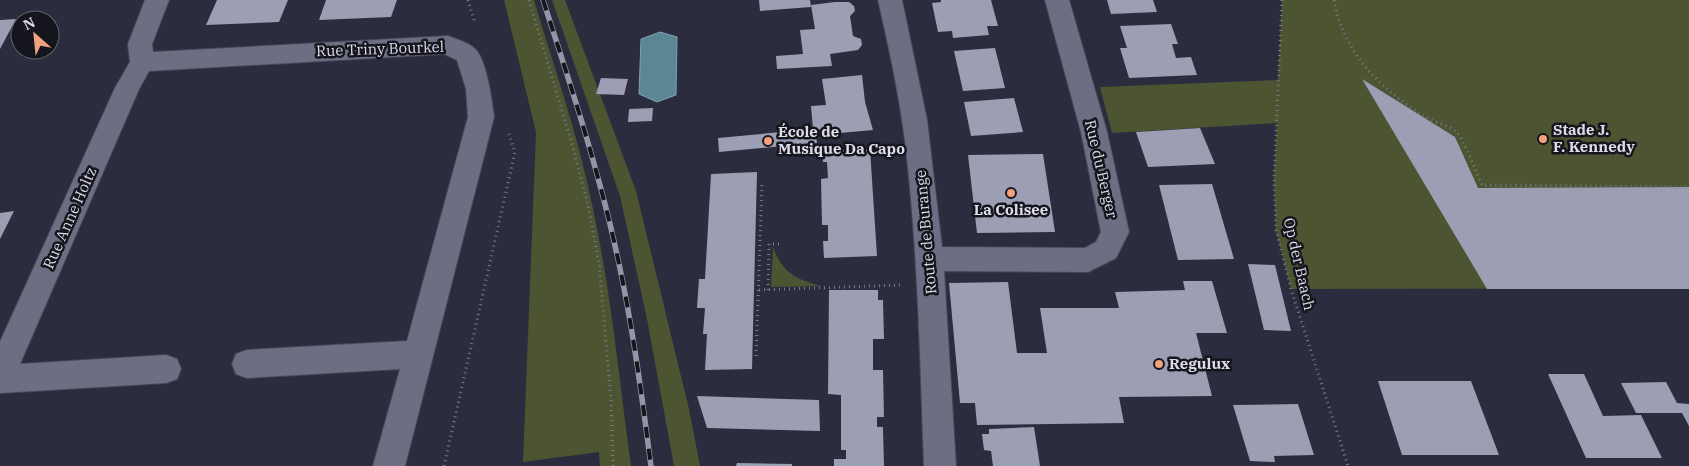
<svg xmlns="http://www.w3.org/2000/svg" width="1689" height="466" font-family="'IBM Plex Serif',serif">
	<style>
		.green { fill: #4d5432 }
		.water { fill: #5b8795; stroke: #82a1ae }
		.building { fill: #9c9eb4 }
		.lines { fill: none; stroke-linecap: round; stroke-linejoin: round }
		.minor-casing { stroke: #484857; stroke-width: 2 }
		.path { stroke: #7a7b8b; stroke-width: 3; stroke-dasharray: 1 4; stroke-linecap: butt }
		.minor { fill: #6d6e83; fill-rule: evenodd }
		.rail-casing { stroke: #9596a5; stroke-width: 5.5 }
		.rail { stroke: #15151d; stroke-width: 4; stroke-dasharray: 11; stroke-linecap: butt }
		.poi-dot { fill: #f2a17e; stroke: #15151d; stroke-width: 2 }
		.labels { text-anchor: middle; stroke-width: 5; stroke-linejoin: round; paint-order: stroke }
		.street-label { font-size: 15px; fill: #dcdde9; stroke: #15151d }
		.poi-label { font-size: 15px; font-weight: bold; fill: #dcdde9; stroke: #15151d; text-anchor: start }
	</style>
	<rect width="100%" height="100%" fill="#2b2c3e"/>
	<!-- green -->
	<g class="green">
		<path d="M 504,0 L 534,0 C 554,67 578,135 592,204 C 611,290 619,379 631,466 L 600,466 L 599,452 L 523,462 L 536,132 Z"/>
		<path d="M 552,0 L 565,0 L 636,191 L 689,409 L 700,466 L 674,466 L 647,319 L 620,196 Z"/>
		<path d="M 1282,0 L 1689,0 L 1689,288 L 1291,289 L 1276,230 L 1274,178 L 1277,123 L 1112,133 L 1100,87 L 1278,80 Z"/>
		<path d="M 773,247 C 782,272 795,279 821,286 L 771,287 Z"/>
	</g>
	<!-- water -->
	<path class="water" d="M 660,32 L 677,37 L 676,95 L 657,102 L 639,94 L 641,39 Z"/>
	<!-- building -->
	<g class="building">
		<path d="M 217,0 L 288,0 L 279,22 L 206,25 Z"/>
		<path d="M 326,0 L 397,0 L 391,17 L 319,20 Z"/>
		<path d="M 759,0 L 810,0 L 811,7 L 760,11 Z"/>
		<path d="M 941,0 L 991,0 L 998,26 L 987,26 L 989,35 L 953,38 L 952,31 L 938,32 L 932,3 L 941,2 Z"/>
		<path d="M 1107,0 L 1153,0 L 1157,12 L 1111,14 Z"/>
		<path d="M 835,2 L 849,2 L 854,6 L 855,11 L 850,16 L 853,36 L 861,39 L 862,45 L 858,50 L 830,54 L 832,66 L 777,69 L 776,56 L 803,54 L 800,30 L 815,29 L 811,5 Z"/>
		<path d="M 16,19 L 0,49 L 0,20 Z"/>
		<path d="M 1171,24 L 1178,44 L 1172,44 L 1176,58 L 1191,57 L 1197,75 L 1129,78 L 1120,48 L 1127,48 L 1120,26 Z"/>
		<path d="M 995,48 L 1005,88 L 963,91 L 954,51 Z"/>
		<path d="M 862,75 L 865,102 L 873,130 L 829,134 L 828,129 L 815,130 L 817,143 L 719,152 L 718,138 L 813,129 L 811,106 L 826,105 L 822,79 Z"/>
		<path d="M 601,78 L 628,79 L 624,95 L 596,94 Z"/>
		<path d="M 1362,79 L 1455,137 L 1478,188 L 1689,187 L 1689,289 L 1487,289 Z"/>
		<path d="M 1014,98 L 1023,132 L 971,136 L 964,102 Z"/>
		<path d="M 653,108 L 652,121 L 628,122 L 629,109 Z"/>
		<path d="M 1200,128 L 1215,164 L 1148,167 L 1136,132 Z"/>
		<path d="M 870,149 L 877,256 L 824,258 L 823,241 L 828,241 L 828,225 L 822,225 L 821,179 L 828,178 L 827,162 L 823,162 L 822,151 Z"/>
		<path d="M 1043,154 L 1055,232 L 977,233 L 968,155 Z"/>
		<path d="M 757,172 L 752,369 L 705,370 L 707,334 L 703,334 L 705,308 L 697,308 L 699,279 L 705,279 L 711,174 Z"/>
		<path d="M 1212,184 L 1234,259 L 1178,260 L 1159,185 Z"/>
		<path d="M 14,211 L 0,239 L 0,213 Z"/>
		<path d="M 1248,264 L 1275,265 L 1291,331 L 1264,330 Z"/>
		<path d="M 1183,281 L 1212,281 L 1227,333 L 1196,333 L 1212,396 L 1119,397 L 1124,423 L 977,425 L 975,403 L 960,403 L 949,283 L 1008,282 L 1017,353 L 1047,353 L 1040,308 L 1119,308 L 1115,292 L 1185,290 Z"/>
		<path d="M 829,290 L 878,290 L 878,300 L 883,300 L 884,339 L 873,339 L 873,370 L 883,370 L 884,417 L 877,417 L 877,427 L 883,427 L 884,466 L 834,466 L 834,459 L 846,459 L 846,450 L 841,450 L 841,395 L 828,394 Z"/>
		<path d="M 1548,374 L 1584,374 L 1603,416 L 1641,415 L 1662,458 L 1586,458 Z"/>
		<path d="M 1378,381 L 1471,381 L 1499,455 L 1402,455 Z"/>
		<path d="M 1666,382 L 1677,403 L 1689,404 L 1689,426 L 1682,413 L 1636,413 L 1621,383 Z"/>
		<path d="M 697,396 L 819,400 L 820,431 L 707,428 Z"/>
		<path d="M 1298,404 L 1314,455 L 1274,456 L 1275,462 L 1250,461 L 1233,405 Z"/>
		<path d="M 1034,427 L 1040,466 L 993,466 L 991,451 L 984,450 L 982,434 L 989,434 L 989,429 Z"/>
		<path d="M 737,463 L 792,464 L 792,466 L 736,466 Z"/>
	</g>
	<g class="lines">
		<defs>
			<g id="minor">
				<path d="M 145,0 L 169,0 L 152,44 L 153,52 L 448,36 C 456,39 470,43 476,50 C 487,62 492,101 494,117 L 405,466 L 373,466 L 400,369 L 247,378 L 236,374 L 232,364 L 236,354 L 247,350 L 407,341 L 468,117 L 466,89 L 457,60 L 444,54 L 149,71 L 139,89 L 20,364 L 166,355 L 177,359 L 181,369 L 177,379 L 166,383 L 0,393 L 0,342 L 115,88 L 130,62 L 128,44 Z"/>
				<path d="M 878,0 L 902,0 L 927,120 L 942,247 L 1085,248 L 1096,242 L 1101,232 L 1081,132 L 1045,0 L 1069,0 L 1107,132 L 1129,232 L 1116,258 L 1088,272 L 944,271 L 956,466 L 924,466 C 920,358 918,249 905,141 C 899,94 889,47 878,0 Z"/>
			</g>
		</defs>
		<!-- minor casing -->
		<use href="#minor" class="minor-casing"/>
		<!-- path -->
		<g class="path">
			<path d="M 468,0 L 475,23"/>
			<path d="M 529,0 L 572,144 L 588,205 L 599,263 L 611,399 L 613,466"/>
			<path d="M 1282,0 L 1274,178 L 1276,230 L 1291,289 L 1348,466"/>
			<path d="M 1334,0 C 1343,52 1380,88 1423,116 C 1433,122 1449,125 1457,133 C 1464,139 1477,175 1482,185 L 1689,187"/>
			<path d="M 759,290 L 900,285"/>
			<path d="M 768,290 L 769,244 L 780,244"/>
			<path d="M 756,356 L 762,185"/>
			<path d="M 444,466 L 515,152 L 508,131"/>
		</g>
		<!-- minor -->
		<use href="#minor" class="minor"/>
		<defs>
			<path id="rail" d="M 543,0 C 571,86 599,171 618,259 C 633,328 642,397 651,466"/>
		</defs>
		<!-- rail casing -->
		<use href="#rail" class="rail-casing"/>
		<!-- rail -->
		<use href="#rail" class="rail"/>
	</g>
	<!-- markers -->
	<g class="poi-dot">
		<circle cx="1543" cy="139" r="5"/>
		<circle cx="768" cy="141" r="5"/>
		<circle cx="1011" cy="193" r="5"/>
		<circle cx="1159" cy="364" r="5"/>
	</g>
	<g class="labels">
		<!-- street labels -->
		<g class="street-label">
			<text transform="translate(380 49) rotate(-2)" y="5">Rue Triny Bourkel</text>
			<text transform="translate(1101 169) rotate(77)" y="5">Rue du Berger</text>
			<text transform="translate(70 218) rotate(-66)" y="5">Rue Anne Holtz</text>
			<text transform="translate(926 232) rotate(-95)" y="5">Route de Burange</text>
			<text transform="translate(1299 264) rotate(77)" y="5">Op der Baach</text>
		</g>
		<!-- poi labels -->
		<g class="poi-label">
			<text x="1553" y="135">Stade J.<tspan x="1553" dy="17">F. Kennedy</tspan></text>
			<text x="778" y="137">École de<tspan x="778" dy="17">Musique Da Capo</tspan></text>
			<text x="1011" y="215" text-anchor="middle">La Colisee</text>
			<text x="1169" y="369">Regulux</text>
		</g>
	</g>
	<!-- north arrow -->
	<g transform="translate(35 35) rotate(333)"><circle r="24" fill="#15151d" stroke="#65656f"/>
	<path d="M0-4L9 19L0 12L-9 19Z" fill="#f2a17e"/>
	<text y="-8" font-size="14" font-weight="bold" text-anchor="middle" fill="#dcdde9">N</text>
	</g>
</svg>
